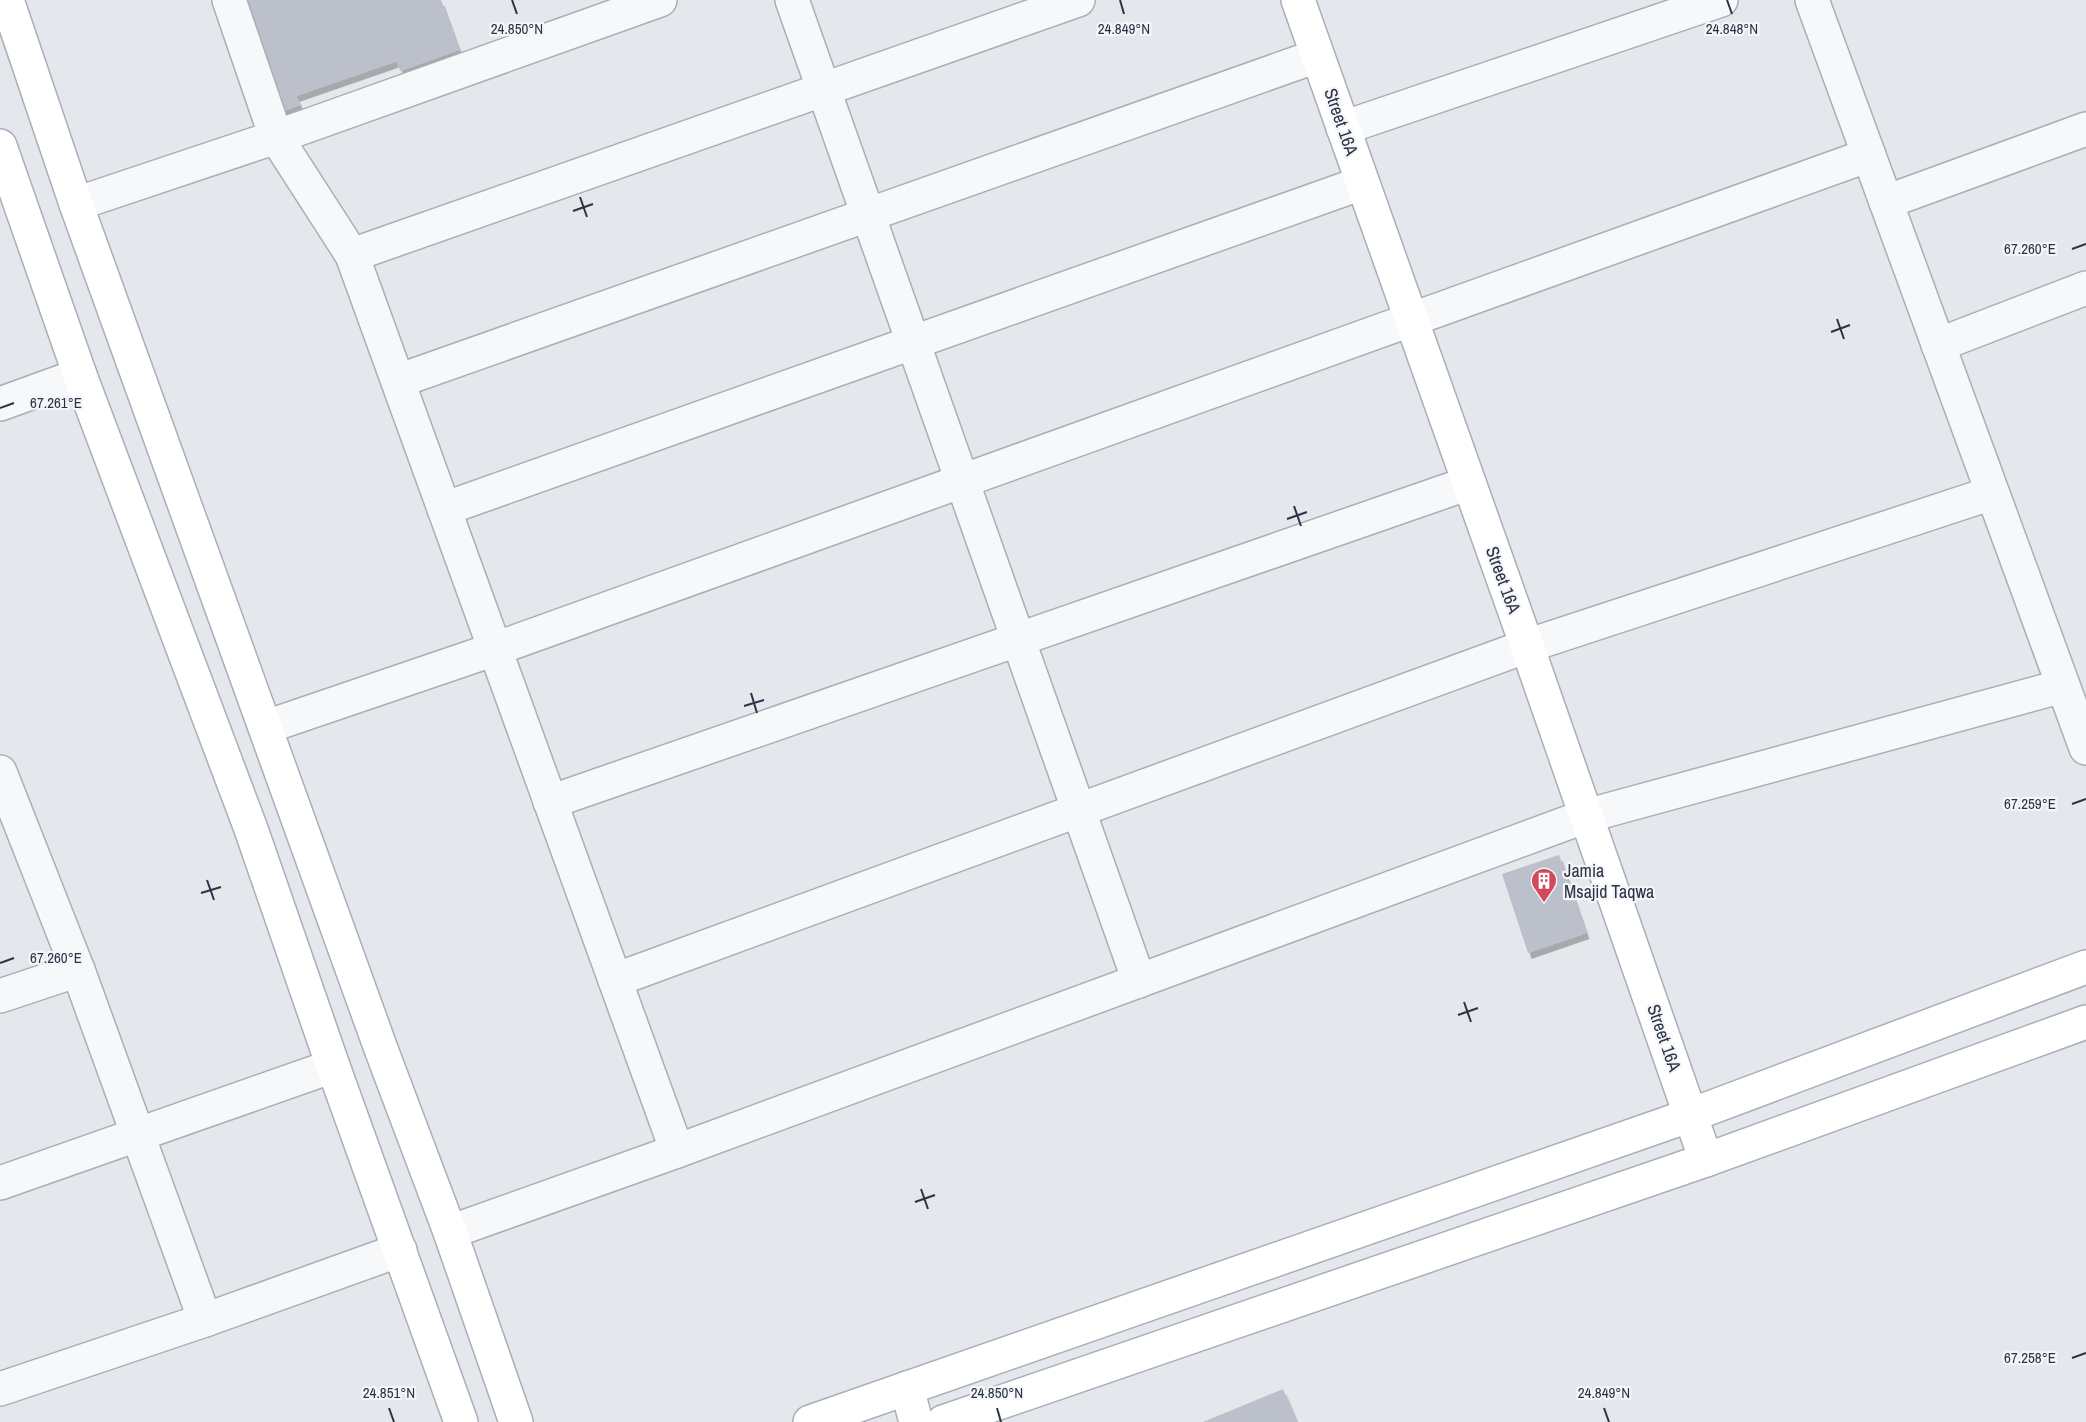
<svg xmlns="http://www.w3.org/2000/svg" width="2086" height="1422" font-family="'Archivo Narrow',sans-serif">
	<style>
		.building { fill: #bbc0ca; filter: url(#shadow) }
		.lines { fill: none; stroke-linecap: round; stroke-linejoin: round }
		.street-casing { stroke: #a9aeb7; stroke-width: 36 }
		.secondary-casing { stroke: #a9aeb7; stroke-width: 36 }
		.street { stroke: #f7f8fa; stroke-width: 33 }
		.secondary { stroke: #fff; stroke-width: 33 }
		.ticks { fill: none; stroke: #2b3445; stroke-width: 2 }
		.labels { text-anchor: middle; stroke-width: 4.5; stroke-linejoin: round; paint-order: stroke }
		.street-label { font-size: 18px; fill: #2b3445; stroke: #f4f6f9 }
		.poi-label { font-size: 18px; fill: #2b3445; stroke: #f4f6f9; text-anchor: start }
		.ticks-label { font-size: 15px; text-anchor: middle; fill: #2b3445; stroke: #f4f6f9; stroke-width: 4.5; stroke-linejoin: round; paint-order: stroke }
	</style>
	<defs>
		<filter id="shadow"><feDropShadow dx="3.5" dy="6" stdDeviation="0" flood-color="#0004"/></filter>
	</defs>
	<rect width="100%" height="100%" fill="#e4e7ec"/>
	<!-- building -->
	<g class="building">
		<path d="M 238,0 L 441,0 L 459,50 L 400,71 L 397,61 L 296,96 L 300,105 L 277,113 Z"/>
		<path d="M 1559,855 L 1586,933 L 1528,953 L 1502,874 Z"/>
		<path d="M 1283,1389 L 1297,1422 L 1203,1422 Z"/>
	</g>
	<g class="lines">
		<defs>
			<g id="street">
				<path d="M 229,0 L 276,137 L 352,255 L 677,1151"/>
				<path d="M 792,0 L 1139,981"/>
				<path d="M 1812,0 L 2086,748"/>
				<path d="M 1343,128 L 1721,0"/>
				<path d="M 1886,202 L 2086,129"/>
				<path d="M 76,204 L 276,137 L 660,0"/>
				<path d="M 352,255 L 1078,0"/>
				<path d="M 1938,345 L 2086,288"/>
				<path d="M 398,381 L 1317,56"/>
				<path d="M 0,404 L 80,375"/>
				<path d="M 444,509 L 1362,183"/>
				<path d="M 266,727 L 495,649 L 1869,155"/>
				<path d="M 0,772 L 78,970 L 205,1320"/>
				<path d="M 550,802 L 1469,483"/>
				<path d="M 615,980 L 1527,646 L 1992,493"/>
				<path d="M 0,996 L 78,970"/>
				<path d="M 0,1183 L 333,1066"/>
				<path d="M 450,1232 L 677,1151 L 1586,816 L 2063,686"/>
				<path d="M 0,1389 L 205,1320 L 400,1250"/>
			</g>
			<g id="secondary">
				<path d="M 7,0 L 76,204 L 381,1049 L 450,1232 L 516,1422"/>
				<path d="M 1298,0 L 1527,646 L 1706,1160"/>
				<path d="M 0,146 L 80,375 L 251,829 L 333,1066 L 461,1422"/>
				<path d="M 907,1388 L 916,1422"/>
				<path d="M 810,1422 L 1691,1115 L 2086,967"/>
				<path d="M 943,1422 L 1706,1160 L 2086,1022"/>
			</g>
		</defs>
		<!-- street casing -->
		<use href="#street" class="street-casing"/>
		<!-- secondary casing -->
		<use href="#secondary" class="secondary-casing"/>
		<!-- street -->
		<use href="#street" class="street"/>
		<!-- secondary -->
		<use href="#secondary" class="secondary"/>
	</g>
	<!-- ticks -->
	<path class="ticks" d="M 512,0 L 517,14M 1120,0 L 1124,14M 1727,0 L 1732,14M 580,197 L 587,217M 573,211 L 593,204M 2072,249 L 2086,244M 1837,319 L 1844,339M 1831,332 L 1850,325M 0,408 L 14,403M 1294,506 L 1301,526M 1287,519 L 1307,512M 751,693 L 757,713M 744,706 L 764,700M 2072,804 L 2086,799M 207,880 L 214,900M 201,893 L 221,887M 0,963 L 14,958M 1464,1002 L 1471,1022M 1458,1015 L 1478,1008M 921,1189 L 928,1209M 915,1202 L 935,1195M 2072,1358 L 2086,1353M 389,1408 L 394,1422M 997,1408 L 1001,1422M 1604,1408 L 1609,1422"/>
	<!-- icons -->
	<defs>
		<symbol id="building-pin" viewBox="-11 -11 22 30"><path d="M0 17L-7.5 6A9.5 9.5 0 1 1 7.5 6Z" fill="#d1495b" stroke="#f4f6f9"/><path d="M-4-6H4V6H1V3H-1V6H-4ZM-2.5-4.3h1.7v1.8h-1.7ZM.8-4.3h1.7v1.8H.8ZM-2.5-1h1.7V.8h-1.7ZM.8-1h1.7V.8H.8Z" fill="#fff"/></symbol>
	</defs>
	<g fill-rule="evenodd">
		<use href="#building-pin" x="1529" y="866" width="30" height="40"/>
	</g>
	<g class="labels">
		<!-- street labels -->
		<g class="street-label">
			<text transform="translate(1341 122) rotate(71)" y="6">Street 16A</text>
			<text transform="translate(1503 580) rotate(70)" y="6">Street 16A</text>
			<text transform="translate(1664 1038) rotate(71)" y="6">Street 16A</text>
		</g>
		<!-- poi labels -->
		<g class="poi-label">
			<text x="1564" y="877">Jamia<tspan x="1564" dy="21">Msajid Taqwa</tspan></text>
		</g>
	</g>
	<g class="ticks-label">
		<text x="517" y="34">24.850°N</text>
		<text x="1124" y="34">24.849°N</text>
		<text x="1732" y="34">24.848°N</text>
		<text x="2030" y="254">67.260°E</text>
		<text x="56" y="408">67.261°E</text>
		<text x="2030" y="809">67.259°E</text>
		<text x="56" y="963">67.260°E</text>
		<text x="2030" y="1363">67.258°E</text>
		<text x="389" y="1398">24.851°N</text>
		<text x="997" y="1398">24.850°N</text>
		<text x="1604" y="1398">24.849°N</text>
	</g>
</svg>
